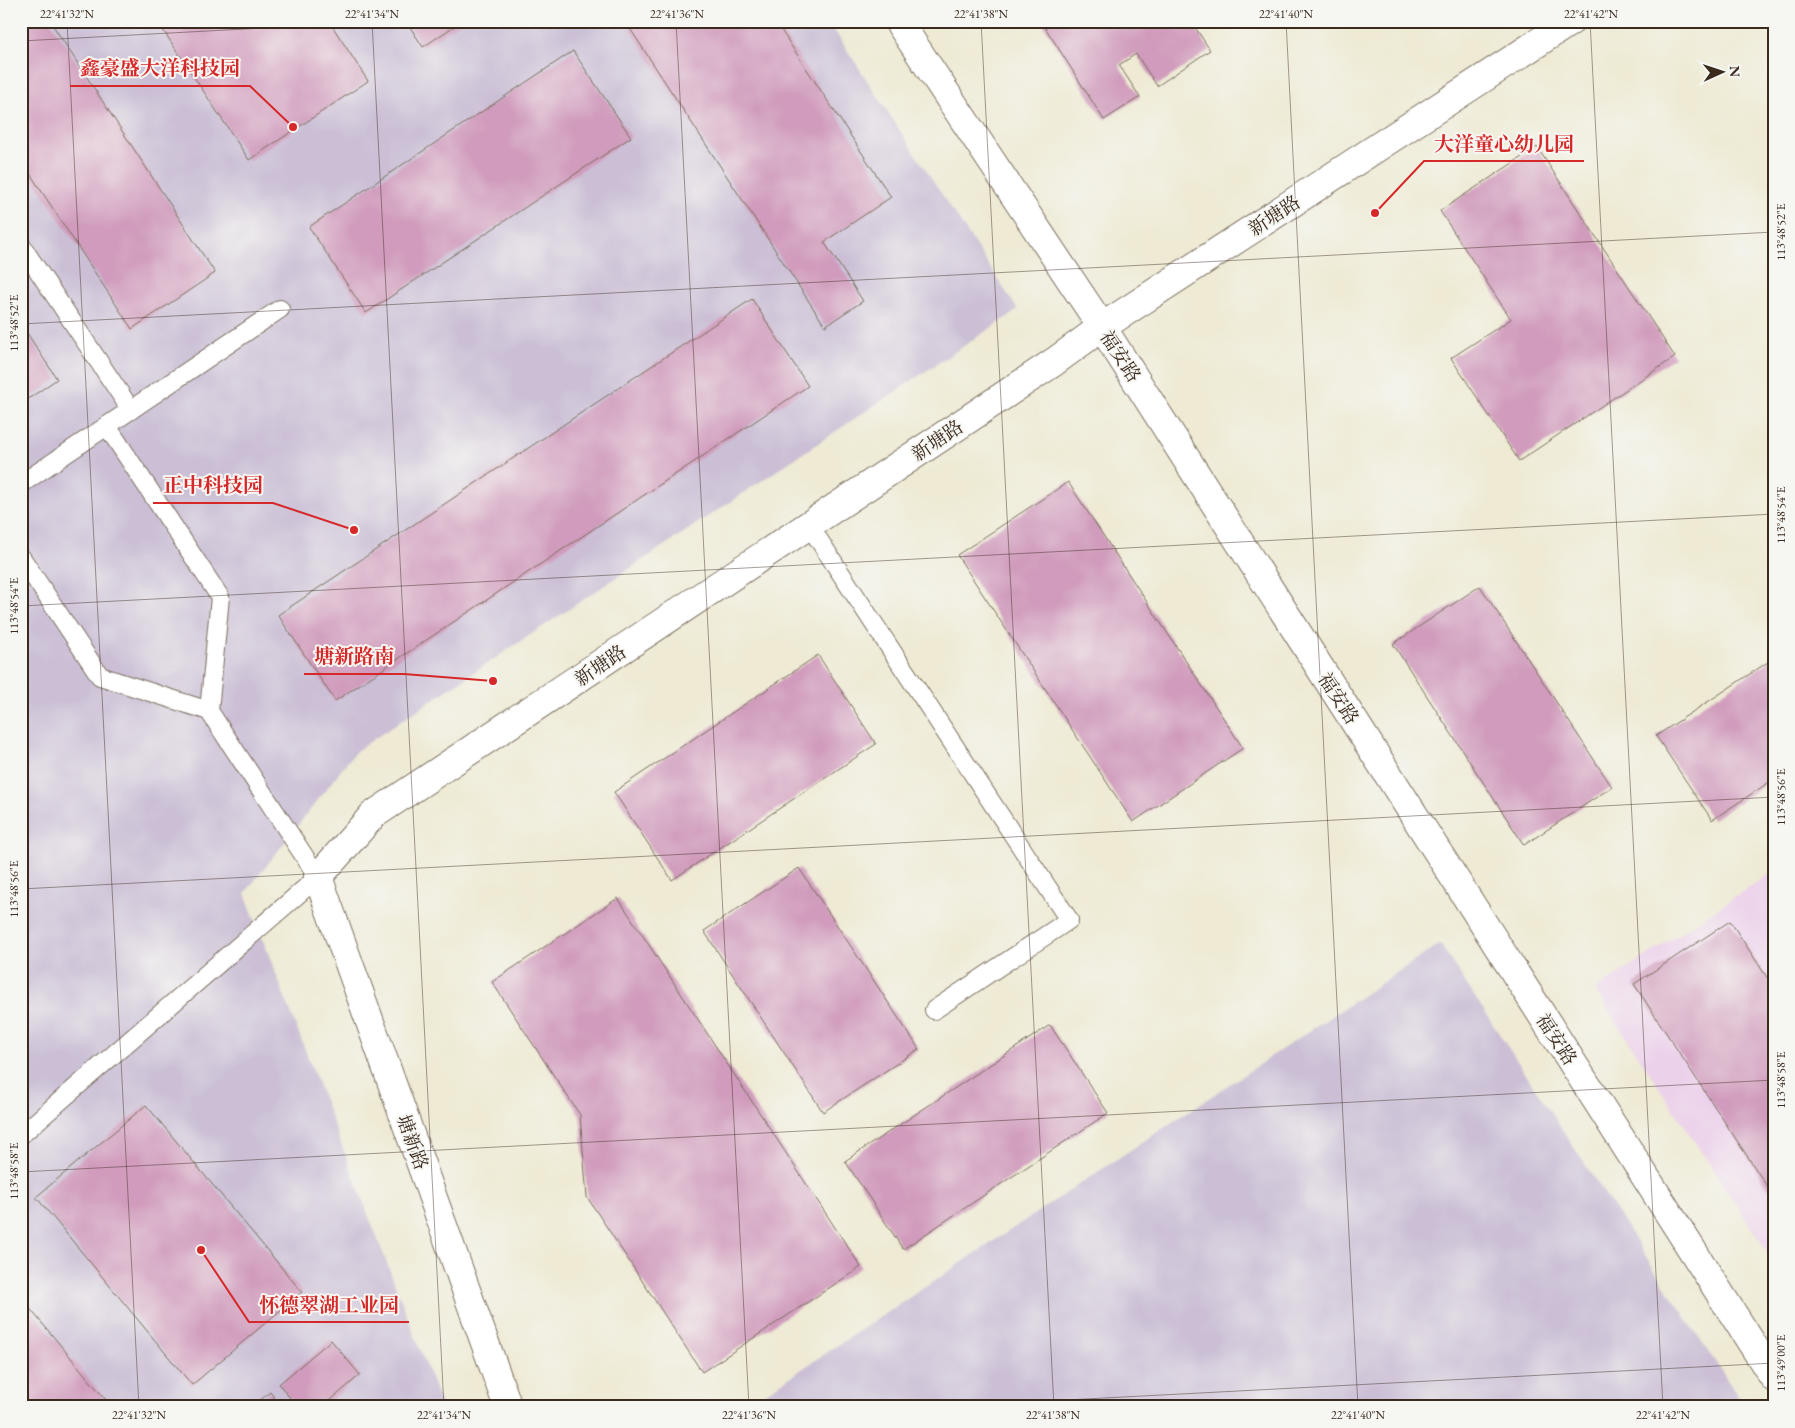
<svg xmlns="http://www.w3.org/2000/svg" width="1795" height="1428" font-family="'EB Garamond','Noto Serif SC',serif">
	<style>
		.built { fill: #ecd1ea }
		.industrial { fill: #cbbfd5 }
		.building { fill: #d09bbc }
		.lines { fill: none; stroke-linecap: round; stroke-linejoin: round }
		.service-casing { stroke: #7a6d5e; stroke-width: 20 }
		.minor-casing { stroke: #7a6d5e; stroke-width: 30 }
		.tertiary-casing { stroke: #7a6d5e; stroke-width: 30 }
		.service { stroke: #fff; stroke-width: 18 }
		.minor { stroke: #fff; stroke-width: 28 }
		.tertiary { stroke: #fff; stroke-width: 28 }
		.ticks { fill: none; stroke: #3b2a1e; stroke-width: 1; stroke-opacity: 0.45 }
		.labels { text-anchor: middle; stroke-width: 4; stroke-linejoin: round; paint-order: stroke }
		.street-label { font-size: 19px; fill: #3b2a1e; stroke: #f6f6f2 }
		.leader { fill: none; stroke: #d62828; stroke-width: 2 }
		.callout-dot { fill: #d62828; stroke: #f6f6f2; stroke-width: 2 }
		.callout-label { font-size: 20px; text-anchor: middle; font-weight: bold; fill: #d62828; stroke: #f6f6f2; stroke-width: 4; stroke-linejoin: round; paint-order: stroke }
		.neatline { fill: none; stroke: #3b2a1e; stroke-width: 2 }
		.ticks-label { font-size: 12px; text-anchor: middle; fill: #3b2a1e }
	</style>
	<rect width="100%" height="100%" fill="#f6f6f2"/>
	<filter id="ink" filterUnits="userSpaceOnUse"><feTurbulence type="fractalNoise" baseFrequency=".02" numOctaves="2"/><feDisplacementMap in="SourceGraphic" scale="10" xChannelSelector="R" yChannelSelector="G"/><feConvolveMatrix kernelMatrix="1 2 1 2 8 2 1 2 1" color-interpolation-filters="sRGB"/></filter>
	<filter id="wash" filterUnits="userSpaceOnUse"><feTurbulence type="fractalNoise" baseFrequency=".0096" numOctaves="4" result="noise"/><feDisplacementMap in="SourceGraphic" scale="20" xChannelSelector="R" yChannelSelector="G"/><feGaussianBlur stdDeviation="1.12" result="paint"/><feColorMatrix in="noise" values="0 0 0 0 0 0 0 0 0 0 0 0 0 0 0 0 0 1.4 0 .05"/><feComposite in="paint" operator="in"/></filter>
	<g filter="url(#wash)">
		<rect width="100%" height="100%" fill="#eeead4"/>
		<!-- built -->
		<path class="built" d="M 1774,871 L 1774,1262 L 1595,990 Z"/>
		<!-- industrial -->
		<g class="industrial">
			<path d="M 21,21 L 828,21 L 1018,310 L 356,751 L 245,893 L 442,1407 L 21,1407 Z"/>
			<path d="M 1440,944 L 1745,1407 L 745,1407 Z"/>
		</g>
		<g id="blocks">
			<!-- building -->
			<g class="building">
				<path d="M 21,21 L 50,21 L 215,273 L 132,329 L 21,160 Z"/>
				<path d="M 157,21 L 329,21 L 368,81 L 249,160 Z"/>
				<path d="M 406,21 L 462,21 L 423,47 Z"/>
				<path d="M 625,21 L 775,21 L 891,197 L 824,242 L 863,301 L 825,326 Z"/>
				<path d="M 1041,21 L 1180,21 L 1182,25 L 1191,21 L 1210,50 L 1157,86 L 1136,54 L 1119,65 L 1140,97 L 1104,120 Z"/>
				<path d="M 573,51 L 631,137 L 366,313 L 309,227 Z"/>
				<path d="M 1537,147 L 1675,357 L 1519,461 L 1451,358 L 1511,319 L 1440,211 Z"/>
				<path d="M 752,299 L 808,386 L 335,701 L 278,615 Z"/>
				<path d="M 21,324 L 57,379 L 21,404 Z"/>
				<path d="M 1068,482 L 1243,748 L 1133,822 L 957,555 Z"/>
				<path d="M 1480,586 L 1612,787 L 1524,845 L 1393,644 Z"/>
				<path d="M 818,655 L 876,744 L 672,880 L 614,792 Z"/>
				<path d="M 1774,658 L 1774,779 L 1712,820 L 1656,736 Z"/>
				<path d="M 799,868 L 919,1049 L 823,1112 L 704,931 Z"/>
				<path d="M 618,898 L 861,1267 L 702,1372 L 587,1197 L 580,1115 L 492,982 Z"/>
				<path d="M 1730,921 L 1774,988 L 1774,1197 L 1634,984 Z"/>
				<path d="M 1050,1025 L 1108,1113 L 903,1249 L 845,1161 Z"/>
				<path d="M 146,1105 L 302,1292 L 192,1385 L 36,1197 Z"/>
				<path d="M 21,1298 L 112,1407 L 21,1407 Z"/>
				<path d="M 331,1340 L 360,1375 L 323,1407 L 297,1407 L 279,1384 Z"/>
				<path d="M 270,1392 L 282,1407 L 252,1407 Z"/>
			</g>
		</g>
	</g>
	<g filter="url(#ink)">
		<use href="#blocks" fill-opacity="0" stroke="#7a6d5e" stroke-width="1"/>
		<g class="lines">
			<defs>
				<g id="service">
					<path d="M 21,245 L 131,410"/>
					<path d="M 21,484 L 280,309"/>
					<path d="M 809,525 L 1069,920 L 934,1010"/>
					<path d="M 21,557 L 100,676 L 209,711"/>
					<path d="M 21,1135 L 318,877 L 209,711 L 220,597 L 107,426"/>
				</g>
				<g id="minor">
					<path d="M 898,21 L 1102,327 L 1774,1378"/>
					<path d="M 318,877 L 508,1407"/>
				</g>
				<path id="tertiary" d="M 318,877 L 373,815 L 1054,362 L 1102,327 L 1571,21"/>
			</defs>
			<!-- service casing -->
			<use href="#service" class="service-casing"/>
			<!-- minor casing -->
			<use href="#minor" class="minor-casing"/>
			<!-- tertiary casing -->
			<use href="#tertiary" class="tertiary-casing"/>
			<!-- service -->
			<use href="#service" class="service"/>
			<!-- minor -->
			<use href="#minor" class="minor"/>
			<!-- tertiary -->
			<use href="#tertiary" class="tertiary"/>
		</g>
	</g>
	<!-- ticks -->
	<path class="ticks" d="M 67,21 L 139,1407M 372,21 L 444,1407M 676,21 L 749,1407M 981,21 L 1054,1407M 1286,21 L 1358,1407M 1590,21 L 1663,1407M 21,41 L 394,21M 21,324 L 1774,232M 21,606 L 1774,514M 21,889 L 1774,797M 21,1172 L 1774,1080M 932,1407 L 1774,1363"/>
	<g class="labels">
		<!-- street labels -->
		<g class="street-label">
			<text transform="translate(1274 215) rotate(-33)" y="7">新塘路</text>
			<text transform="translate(1121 356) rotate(57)" y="7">福安路</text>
			<text transform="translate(937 440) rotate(-34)" y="7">新塘路</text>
			<text transform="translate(600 665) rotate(-34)" y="7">新塘路</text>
			<text transform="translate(1339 698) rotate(57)" y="7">福安路</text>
			<text transform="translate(1557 1039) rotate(57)" y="7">福安路</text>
			<text transform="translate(413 1142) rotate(70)" y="7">塘新路</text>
		</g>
	</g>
	<!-- callouts -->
	<path class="leader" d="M293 127L250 86H70M1375 213L1424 161H1584M354 530L273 503H153M493 681L404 674H304M201 1250L249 1322H409"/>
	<g class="callout-dot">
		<circle cx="293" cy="127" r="5"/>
		<circle cx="1375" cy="213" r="5"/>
		<circle cx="354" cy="530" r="5"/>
		<circle cx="493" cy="681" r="5"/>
		<circle cx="201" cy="1250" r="5"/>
	</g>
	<g class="callout-label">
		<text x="160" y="75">鑫豪盛大洋科技园</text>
		<text x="1504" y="151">大洋童心幼儿园</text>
		<text x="213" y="492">正中科技园</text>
		<text x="354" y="663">塘新路南</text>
		<text x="329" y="1312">怀德翠湖工业园</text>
	</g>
	<!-- margin -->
	<rect width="1795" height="1428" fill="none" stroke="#f6f6f2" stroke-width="55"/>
	<!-- north arrow -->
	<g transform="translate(1722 72) rotate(87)" stroke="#f6f6f2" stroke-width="4" paint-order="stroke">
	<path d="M0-4L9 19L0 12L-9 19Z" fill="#3b2a1e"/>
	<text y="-8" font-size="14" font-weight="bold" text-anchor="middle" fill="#3b2a1e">N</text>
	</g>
	<rect x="28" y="28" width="1740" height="1372" class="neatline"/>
	<g class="ticks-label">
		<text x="67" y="18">22°41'32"N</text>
		<text x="372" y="18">22°41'34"N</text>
		<text x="677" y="18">22°41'36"N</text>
		<text x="981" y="18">22°41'38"N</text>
		<text x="1286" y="18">22°41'40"N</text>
		<text x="1591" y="18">22°41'42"N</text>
		<text transform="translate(1781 232) rotate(-90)" y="4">113°48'52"E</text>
		<text transform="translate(14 323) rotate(-90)" y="4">113°48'52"E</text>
		<text transform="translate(1781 515) rotate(-90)" y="4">113°48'54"E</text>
		<text transform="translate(14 606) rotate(-90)" y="4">113°48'54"E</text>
		<text transform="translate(1781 797) rotate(-90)" y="4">113°48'56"E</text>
		<text transform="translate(14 889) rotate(-90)" y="4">113°48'56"E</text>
		<text transform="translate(1781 1080) rotate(-90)" y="4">113°48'58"E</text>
		<text transform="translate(14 1171) rotate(-90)" y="4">113°48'58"E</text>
		<text transform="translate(1781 1363) rotate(-90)" y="4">113°49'00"E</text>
		<text x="139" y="1419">22°41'32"N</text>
		<text x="444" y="1419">22°41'34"N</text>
		<text x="749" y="1419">22°41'36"N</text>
		<text x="1053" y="1419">22°41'38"N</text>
		<text x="1358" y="1419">22°41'40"N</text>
		<text x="1663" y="1419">22°41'42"N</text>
	</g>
</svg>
